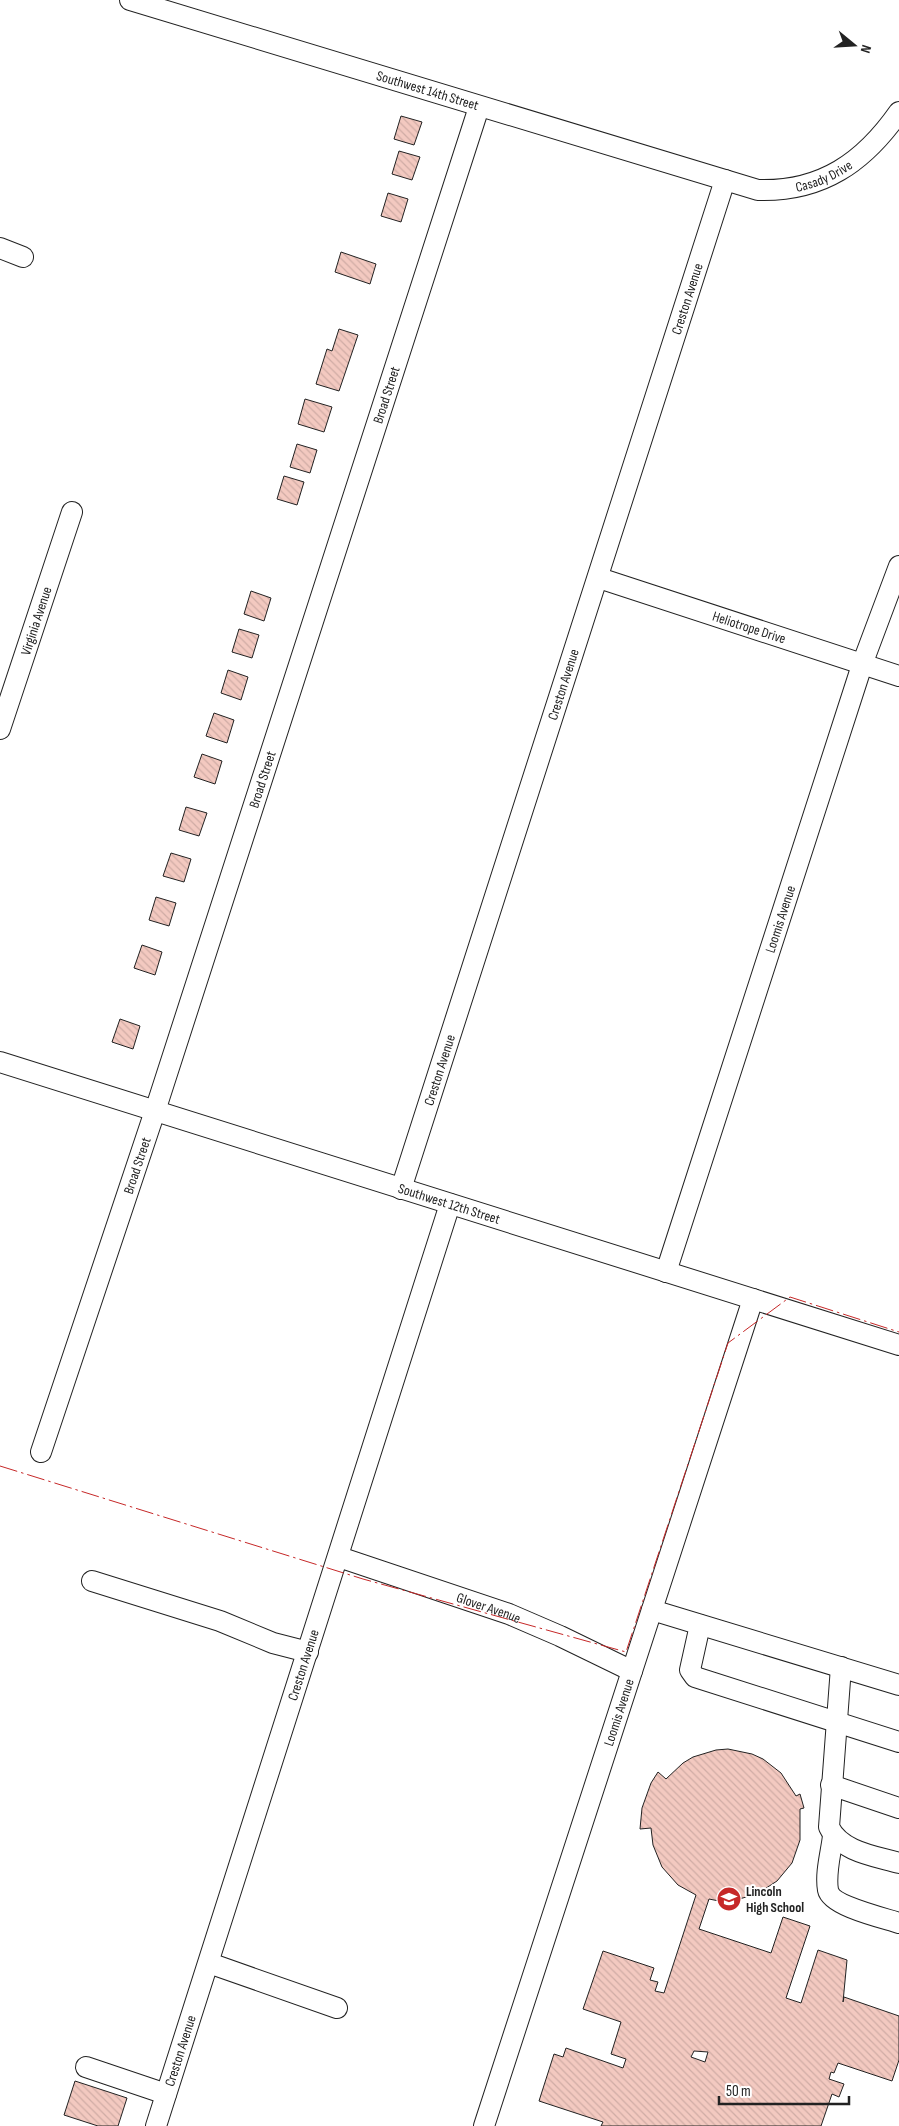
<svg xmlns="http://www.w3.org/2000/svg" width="899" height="2126" font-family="'Sofia Sans Condensed',sans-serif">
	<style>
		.building { fill: url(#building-back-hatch); stroke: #222; fill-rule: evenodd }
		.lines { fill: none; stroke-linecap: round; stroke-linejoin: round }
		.minor-casing { stroke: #222; stroke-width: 22 }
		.minor { stroke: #fff; stroke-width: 20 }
		.power { stroke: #c62828; stroke-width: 1; stroke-dasharray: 18 4 2.5 4; stroke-linecap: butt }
		.labels { text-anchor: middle; stroke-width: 4; stroke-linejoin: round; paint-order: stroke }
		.street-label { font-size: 14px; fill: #222; stroke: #fff }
		.poi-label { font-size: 14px; font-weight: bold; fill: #222; stroke: #fff; text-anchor: start }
	</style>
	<defs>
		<pattern id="building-back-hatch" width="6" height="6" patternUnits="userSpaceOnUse" patternTransform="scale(1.25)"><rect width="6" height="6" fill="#f3c9c0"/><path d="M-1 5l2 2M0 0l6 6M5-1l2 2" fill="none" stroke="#d0aca5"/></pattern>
	</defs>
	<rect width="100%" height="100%" fill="#fff"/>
	<!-- building -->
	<g class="building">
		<path d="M 401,116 L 422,122 L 414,145 L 394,139 Z"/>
		<path d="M 399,151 L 420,157 L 412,180 L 392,174 Z"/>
		<path d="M 388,193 L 408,199 L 401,222 L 381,216 Z"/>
		<path d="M 341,252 L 376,264 L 370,284 L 335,272 Z"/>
		<path d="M 339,329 L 358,335 L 339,391 L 316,384 L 327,349 L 332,351 Z"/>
		<path d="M 305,399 L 332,407 L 324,432 L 298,424 Z"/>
		<path d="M 297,444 L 317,450 L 310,473 L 290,467 Z"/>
		<path d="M 284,476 L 304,482 L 297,505 L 277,499 Z"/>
		<path d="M 251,591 L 271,598 L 264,621 L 244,614 Z"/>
		<path d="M 239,629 L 259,635 L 252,658 L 232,652 Z"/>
		<path d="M 228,670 L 248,677 L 241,700 L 221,693 Z"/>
		<path d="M 214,713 L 234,720 L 227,743 L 206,736 Z"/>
		<path d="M 202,754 L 222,761 L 215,784 L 194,777 Z"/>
		<path d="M 186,807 L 207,813 L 199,836 L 179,830 Z"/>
		<path d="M 171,853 L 191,859 L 184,882 L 163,876 Z"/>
		<path d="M 156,897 L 176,903 L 169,926 L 149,920 Z"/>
		<path d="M 142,945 L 162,952 L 155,975 L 134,968 Z"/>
		<path d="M 120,1019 L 140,1026 L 133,1049 L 112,1042 Z"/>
		<path d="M 728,1749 L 752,1754 L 763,1759 L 781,1773 L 796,1796 L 800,1794 L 804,1808 L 800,1809 L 800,1840 L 792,1863 L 777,1881 L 757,1894 L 732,1901 L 732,1905 L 719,1905 L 719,1901 L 709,1899 L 699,1929 L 771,1953 L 783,1917 L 810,1926 L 786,1998 L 801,2003 L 818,1950 L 847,1960 L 843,2002 L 844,1997 L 899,2016 L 899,2060 L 892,2081 L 838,2063 L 834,2073 L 831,2072 L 829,2079 L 844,2084 L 839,2097 L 832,2094 L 821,2126 L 601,2126 L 603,2122 L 539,2101 L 554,2054 L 563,2057 L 566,2048 L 623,2068 L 626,2059 L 611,2054 L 621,2022 L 583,2009 L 603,1951 L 654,1968 L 650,1980 L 658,1982 L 655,1991 L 664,1993 L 696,1895 L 678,1885 L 662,1867 L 653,1845 L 651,1828 L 640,1829 L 642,1808 L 651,1783 L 658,1772 L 666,1779 L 683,1763 L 693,1757 L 716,1750 ZM 694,2051 L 708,2052 L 705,2062 L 691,2057 Z"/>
		<path d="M 75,2081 L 127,2098 L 118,2126 L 98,2126 L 64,2115 Z"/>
	</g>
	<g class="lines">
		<defs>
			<g id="minor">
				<path id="s1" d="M 130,0 L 758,190 C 822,192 864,162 899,112"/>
				<path d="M 0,248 L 23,257"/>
				<path id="s2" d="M 599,578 L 899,676"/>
				<path id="s3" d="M 0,729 L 72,512"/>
				<path id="s4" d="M 0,1062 L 899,1345"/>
				<path id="s5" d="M 401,1189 L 725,180"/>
				<path id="s6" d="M 666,1272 L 863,662 L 899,566"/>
				<path id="s7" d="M 41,1452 L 155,1111 L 479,107"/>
				<path id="s8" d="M 339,1557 L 509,1614 L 560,1636 L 632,1671"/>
				<path d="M 92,1581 L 220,1621 L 273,1643 L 308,1652"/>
				<path d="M 652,1610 L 899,1685"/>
				<path d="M 700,1625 L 690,1670 L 695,1677 L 899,1742"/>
				<path d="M 841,1667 L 829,1827 C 841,1852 875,1856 899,1863"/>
				<path d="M 831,1785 L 899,1808"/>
				<path d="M 833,1836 C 831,1853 825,1873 828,1890 C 831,1906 884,1918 899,1923"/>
				<path d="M 209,1963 L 337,2008"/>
				<path d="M 86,2067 L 166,2094"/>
				<path id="s9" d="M 156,2126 L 450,1204"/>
				<path id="s10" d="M 484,2126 L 753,1299"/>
			</g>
		</defs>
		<!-- minor casing -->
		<use href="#minor" class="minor-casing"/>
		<!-- minor -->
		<use href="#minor" class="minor"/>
		<!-- power -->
		<path class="power" d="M 0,1466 L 363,1579 L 626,1652 L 728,1343 L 790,1297 L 899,1332"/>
	</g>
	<!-- icons -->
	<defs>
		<symbol id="school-disc" viewBox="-11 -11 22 22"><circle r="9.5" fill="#c62828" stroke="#fff"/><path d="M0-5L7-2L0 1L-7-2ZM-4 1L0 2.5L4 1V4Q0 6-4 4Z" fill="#fff"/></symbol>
	</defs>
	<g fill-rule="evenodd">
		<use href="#school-disc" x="715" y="1885" width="28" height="28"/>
	</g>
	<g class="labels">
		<!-- street labels -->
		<g class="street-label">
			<text dy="5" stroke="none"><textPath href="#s1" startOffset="311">Southwest 14th Street</textPath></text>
			<text dy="5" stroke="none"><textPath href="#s1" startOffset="724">Casady Drive</textPath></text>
			<text dy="5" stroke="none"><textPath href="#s5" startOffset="935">Creston Avenue</textPath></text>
			<text dy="5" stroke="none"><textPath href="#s7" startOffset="1112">Broad Street</textPath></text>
			<text dy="5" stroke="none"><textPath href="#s3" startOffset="114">Virginia Avenue</textPath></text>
			<text dy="5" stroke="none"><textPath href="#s2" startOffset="158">Heliotrope Drive</textPath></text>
			<text dy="5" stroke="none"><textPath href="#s5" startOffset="530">Creston Avenue</textPath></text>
			<text dy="5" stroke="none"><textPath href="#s7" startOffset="708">Broad Street</textPath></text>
			<text dy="5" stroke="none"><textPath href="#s6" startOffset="371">Loomis Avenue</textPath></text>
			<text dy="5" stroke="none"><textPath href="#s5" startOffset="125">Creston Avenue</textPath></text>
			<text dy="5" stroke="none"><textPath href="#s7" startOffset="302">Broad Street</textPath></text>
			<text dy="5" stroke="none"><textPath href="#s4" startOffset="471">Southwest 12th Street</textPath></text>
			<text dy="5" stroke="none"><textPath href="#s8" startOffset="158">Glover Avenue</textPath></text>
			<text dy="5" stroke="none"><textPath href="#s9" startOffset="484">Creston Avenue</textPath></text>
			<text dy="5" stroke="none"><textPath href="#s10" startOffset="435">Loomis Avenue</textPath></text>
			<text dy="5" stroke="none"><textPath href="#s9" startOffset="79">Creston Avenue</textPath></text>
		</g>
		<!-- poi labels -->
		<g class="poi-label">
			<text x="746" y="1896">Lincoln<tspan x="746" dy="16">High School</tspan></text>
		</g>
	</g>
	<!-- north arrow -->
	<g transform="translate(854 45) rotate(108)" stroke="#ffffff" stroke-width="4" paint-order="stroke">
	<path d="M0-4L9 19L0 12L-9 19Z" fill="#222222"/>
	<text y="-8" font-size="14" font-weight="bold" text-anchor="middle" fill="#222222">N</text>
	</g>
	<!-- scale -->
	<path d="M719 2096v8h130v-8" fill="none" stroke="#222222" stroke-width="2.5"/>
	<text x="726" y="2096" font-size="15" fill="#222222" stroke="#ffffff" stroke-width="4" paint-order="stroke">50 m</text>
</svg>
